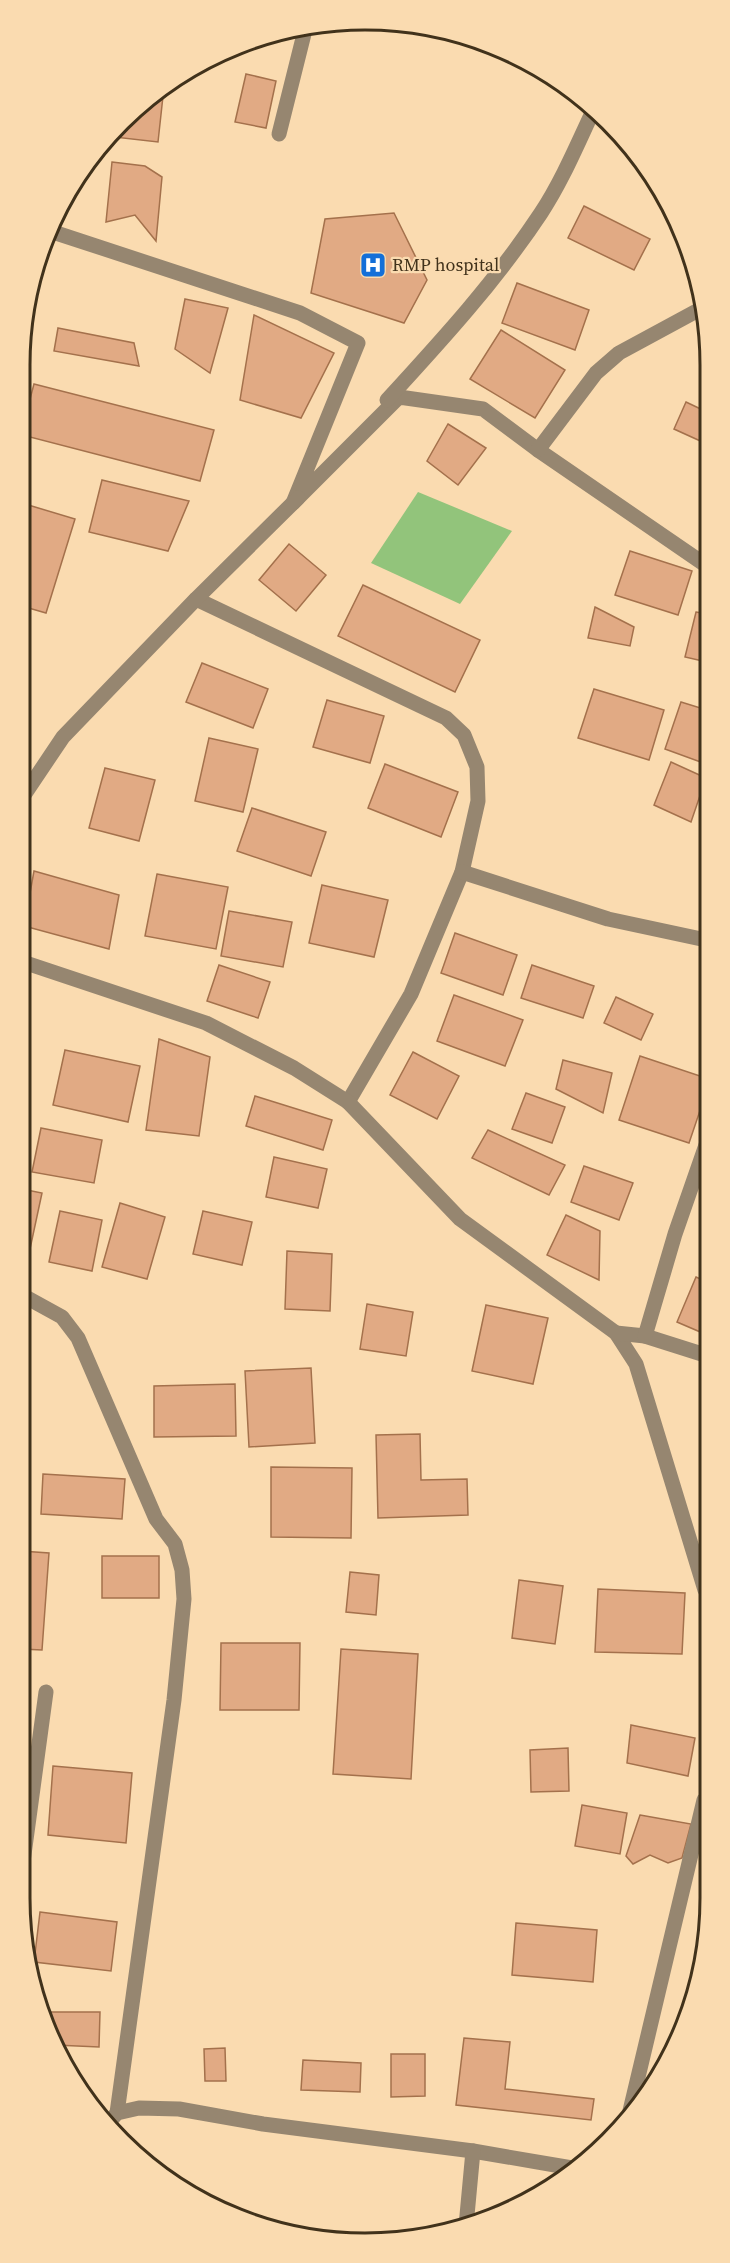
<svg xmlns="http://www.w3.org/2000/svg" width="730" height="2263" font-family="'Source Serif 4',serif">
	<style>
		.green { fill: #92c47b }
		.building { fill: #e1aa84; stroke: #a4714c; stroke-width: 1.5 }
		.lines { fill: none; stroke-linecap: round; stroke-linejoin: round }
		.minor { stroke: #968670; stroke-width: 15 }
		.labels { text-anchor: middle; stroke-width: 4.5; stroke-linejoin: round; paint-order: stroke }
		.poi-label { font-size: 18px; fill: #41321b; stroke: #fadbb0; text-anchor: start }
		.rim { fill: none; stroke: #41321b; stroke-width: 3 }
	</style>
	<rect width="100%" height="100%" fill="#fadbb0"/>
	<!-- green -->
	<path class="green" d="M 418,492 L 512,531 L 460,604 L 371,563 Z"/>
	<!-- building -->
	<g class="building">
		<path d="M 246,74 L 276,81 L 266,128 L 235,122 Z"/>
		<path d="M 164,87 L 158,142 L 114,137 Z"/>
		<path d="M 112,162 L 145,166 L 162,177 L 156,241 L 135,215 L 106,222 Z"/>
		<path d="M 584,206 L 650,239 L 634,270 L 568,238 Z"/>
		<path d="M 394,213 L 427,280 L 404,323 L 311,293 L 325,219 Z"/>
		<path d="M 517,283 L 589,310 L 575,350 L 502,323 Z"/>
		<path d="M 185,299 L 228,308 L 210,373 L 175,349 Z"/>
		<path d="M 254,315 L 334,353 L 301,418 L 240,400 Z"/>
		<path d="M 58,328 L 134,343 L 139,366 L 54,351 Z"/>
		<path d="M 501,330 L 565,370 L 535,418 L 470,379 Z"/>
		<path d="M 34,384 L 214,430 L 200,481 L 26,436 L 26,414 Z"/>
		<path d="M 686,402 L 707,412 L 707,444 L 674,429 Z"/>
		<path d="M 448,424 L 486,448 L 458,485 L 427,461 Z"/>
		<path d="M 102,480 L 189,501 L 168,551 L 89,532 Z"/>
		<path d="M 25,504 L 75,519 L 46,613 L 25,607 Z"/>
		<path d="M 289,544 L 326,575 L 296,611 L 259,580 Z"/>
		<path d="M 630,551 L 692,571 L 678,615 L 615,595 Z"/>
		<path d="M 363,585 L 480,640 L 455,692 L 338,636 Z"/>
		<path d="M 595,607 L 634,627 L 630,646 L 588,638 Z"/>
		<path d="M 696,612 L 707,614 L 707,662 L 685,657 Z"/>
		<path d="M 202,663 L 268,689 L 253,728 L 186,702 Z"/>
		<path d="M 594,689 L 664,710 L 649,760 L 578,738 Z"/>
		<path d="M 327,700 L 384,716 L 370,763 L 313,747 Z"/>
		<path d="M 681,702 L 707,710 L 706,764 L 665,749 Z"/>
		<path d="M 209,738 L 258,749 L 243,812 L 195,801 Z"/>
		<path d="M 671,762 L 706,778 L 691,822 L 654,805 Z"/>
		<path d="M 385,764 L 458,792 L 441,837 L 368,808 Z"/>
		<path d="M 105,768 L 155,780 L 139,841 L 89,828 Z"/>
		<path d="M 252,808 L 326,832 L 311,876 L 237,851 Z"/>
		<path d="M 34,871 L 119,895 L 109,949 L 24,926 Z"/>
		<path d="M 157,874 L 228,887 L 216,949 L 145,936 Z"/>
		<path d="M 322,885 L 388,900 L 374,957 L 309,943 Z"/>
		<path d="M 229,911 L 292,922 L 283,967 L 221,956 Z"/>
		<path d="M 455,933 L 517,955 L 503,995 L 441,973 Z"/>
		<path d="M 219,965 L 270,982 L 258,1018 L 207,1001 Z"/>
		<path d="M 532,965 L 594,986 L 583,1018 L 521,998 Z"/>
		<path d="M 454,995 L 523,1020 L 505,1066 L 437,1041 Z"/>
		<path d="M 616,997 L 653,1014 L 641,1040 L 604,1023 Z"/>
		<path d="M 159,1039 L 210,1057 L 199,1136 L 146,1130 Z"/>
		<path d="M 65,1050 L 140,1066 L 128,1122 L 53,1105 Z"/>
		<path d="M 413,1052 L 459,1076 L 437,1119 L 390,1095 Z"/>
		<path d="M 640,1056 L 706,1078 L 706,1093 L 689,1143 L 619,1120 Z"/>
		<path d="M 563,1060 L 612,1073 L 603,1113 L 556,1089 Z"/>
		<path d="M 526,1093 L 565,1107 L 552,1143 L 512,1129 Z"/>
		<path d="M 255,1096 L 332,1120 L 323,1150 L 246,1126 Z"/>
		<path d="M 41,1128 L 102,1140 L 94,1183 L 32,1172 Z"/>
		<path d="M 488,1130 L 565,1165 L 549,1195 L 472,1158 Z"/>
		<path d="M 274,1157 L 327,1169 L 318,1208 L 266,1197 Z"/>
		<path d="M 584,1166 L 633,1183 L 619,1220 L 571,1202 Z"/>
		<path d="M 22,1189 L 42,1193 L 30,1249 L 22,1248 Z"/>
		<path d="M 120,1203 L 165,1217 L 147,1279 L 102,1267 Z"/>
		<path d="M 60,1211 L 102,1220 L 92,1271 L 49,1262 Z"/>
		<path d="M 203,1211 L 252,1222 L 242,1265 L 193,1254 Z"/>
		<path d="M 566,1215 L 600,1231 L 599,1280 L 547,1255 Z"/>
		<path d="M 287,1251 L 332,1254 L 330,1311 L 285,1309 Z"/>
		<path d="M 696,1277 L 705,1281 L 705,1334 L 677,1322 Z"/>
		<path d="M 367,1304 L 413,1312 L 406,1356 L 360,1349 Z"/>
		<path d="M 486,1305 L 548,1318 L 533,1384 L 472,1371 Z"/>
		<path d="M 311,1368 L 315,1443 L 249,1447 L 245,1371 Z"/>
		<path d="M 235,1384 L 236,1436 L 154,1437 L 154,1386 Z"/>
		<path d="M 420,1434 L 421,1480 L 467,1479 L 468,1515 L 378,1518 L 376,1435 Z"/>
		<path d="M 271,1467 L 352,1468 L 351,1538 L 271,1537 Z"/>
		<path d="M 43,1474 L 125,1479 L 122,1519 L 41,1514 Z"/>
		<path d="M 21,1551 L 49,1553 L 42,1650 L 21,1649 Z"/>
		<rect x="102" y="1556" width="57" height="42"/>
		<path d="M 350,1572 L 379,1575 L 376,1615 L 346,1612 Z"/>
		<path d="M 519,1580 L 563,1586 L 555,1644 L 512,1638 Z"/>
		<path d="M 598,1589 L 685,1593 L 682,1654 L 595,1652 Z"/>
		<path d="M 221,1643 L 300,1643 L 299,1710 L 220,1710 Z"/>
		<path d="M 341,1649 L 418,1654 L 411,1779 L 333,1774 Z"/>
		<path d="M 631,1725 L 695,1738 L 688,1776 L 627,1763 Z"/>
		<path d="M 568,1748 L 569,1791 L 531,1792 L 530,1750 Z"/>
		<path d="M 53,1766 L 132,1773 L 126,1843 L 48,1835 Z"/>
		<path d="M 582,1805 L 627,1813 L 620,1854 L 575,1846 Z"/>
		<path d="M 640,1815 L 691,1824 L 682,1858 L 668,1863 L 650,1855 L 633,1864 L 626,1856 Z"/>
		<path d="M 40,1912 L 117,1922 L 111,1971 L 34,1962 Z"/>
		<path d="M 516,1923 L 597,1930 L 593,1982 L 512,1975 Z"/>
		<path d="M 46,2012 L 100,2012 L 99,2047 L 55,2045 L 46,2030 Z"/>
		<path d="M 464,2038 L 510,2042 L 505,2089 L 594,2099 L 591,2120 L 456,2105 Z"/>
		<path d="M 225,2048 L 226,2081 L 205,2081 L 204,2049 Z"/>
		<path d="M 391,2054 L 425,2054 L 425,2096 L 391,2097 Z"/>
		<path d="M 303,2060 L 361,2063 L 360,2092 L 301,2090 Z"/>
	</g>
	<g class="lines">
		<!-- minor -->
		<g class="minor">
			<path d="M 279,134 L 306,26"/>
			<path d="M 53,232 L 300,313 L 358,343 L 293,503 L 399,397 L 483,409 L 538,450 L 707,566"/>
			<path d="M 387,400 C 442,340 496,281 541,213 C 562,181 577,145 593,111"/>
			<path d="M 538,450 L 596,373 L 619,353 L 704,307"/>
			<path d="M 196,599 L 446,718 L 464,735 L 477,767 L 478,801 L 462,872 L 411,994 L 348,1102"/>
			<path d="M 24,795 L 63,737 L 196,599 L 298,498"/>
			<path d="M 462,872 L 608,919 L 706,940"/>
			<path d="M 23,962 L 206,1023 L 294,1068 L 348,1102 L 460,1219 L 616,1333 L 636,1364 L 705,1590"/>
			<path d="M 22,1295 L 62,1317 L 78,1338 L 156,1519 L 175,1544 L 182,1570 L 184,1599 L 174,1700 L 117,2113"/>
			<path d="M 616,1333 L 645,1336 L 705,1355"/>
			<path d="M 645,1336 L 675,1234 L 706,1145"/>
			<path d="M 20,1884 L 46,1692"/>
			<path d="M 629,2115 L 704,1800"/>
			<path d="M 106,2126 L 117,2113 L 139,2108 L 179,2109 L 263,2124 L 473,2151 L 578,2169"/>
			<path d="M 466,2226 L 473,2151"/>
		</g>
	</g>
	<!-- icons -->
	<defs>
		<symbol id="hospital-square" viewBox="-11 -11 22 22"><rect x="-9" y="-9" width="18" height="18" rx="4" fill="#136fd8" stroke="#fadbb0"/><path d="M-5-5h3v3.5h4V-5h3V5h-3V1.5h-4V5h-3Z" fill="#fff"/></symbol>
	</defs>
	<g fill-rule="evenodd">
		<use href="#hospital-square" x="358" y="250" width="30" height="30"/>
	</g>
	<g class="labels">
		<!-- poi labels -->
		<g class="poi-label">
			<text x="392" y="271">RMP hospital</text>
		</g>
	</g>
	<!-- crop -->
	<path d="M0 0H730V2263H0ZM365 30H365A335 335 0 0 1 700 365V1898A335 335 0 0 1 365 2233H365A335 335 0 0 1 30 1898V365A335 335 0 0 1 365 30Z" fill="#fadbb0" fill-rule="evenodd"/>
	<path class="rim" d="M365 30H365A335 335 0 0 1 700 365V1898A335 335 0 0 1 365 2233H365A335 335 0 0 1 30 1898V365A335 335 0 0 1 365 30Z"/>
</svg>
